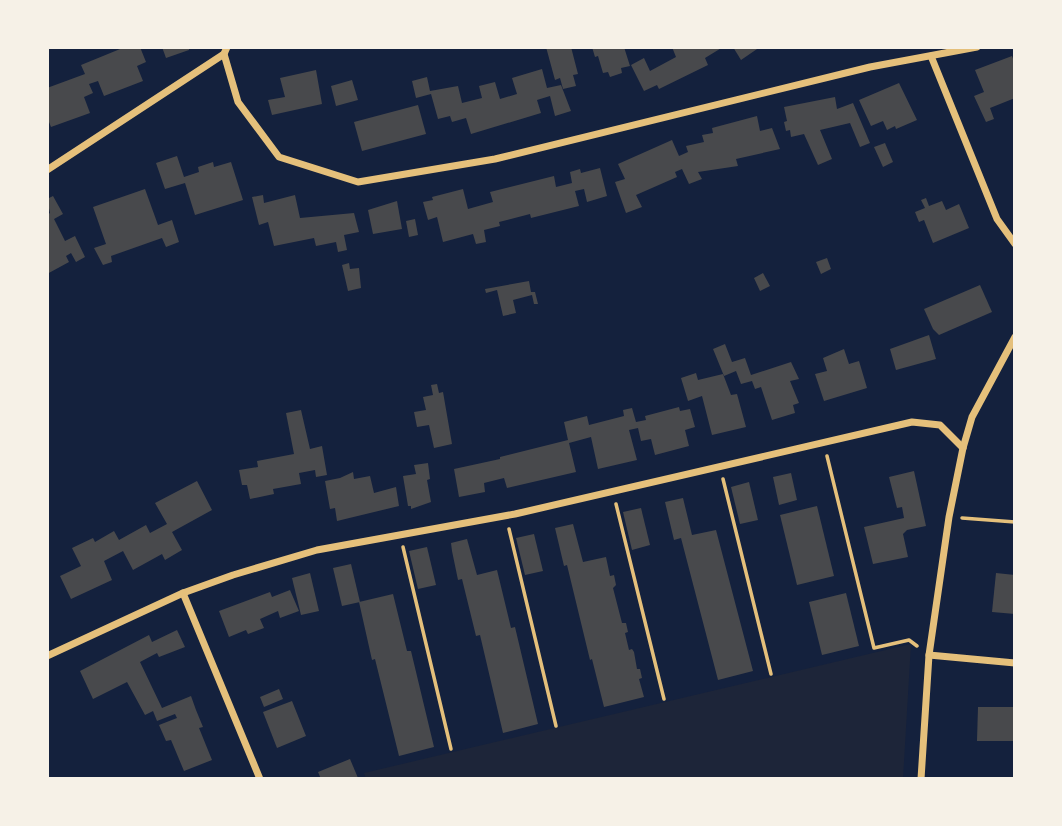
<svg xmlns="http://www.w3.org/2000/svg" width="1062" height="826" font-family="'Archivo Narrow',sans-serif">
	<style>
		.green { fill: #1d2539 }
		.building { fill: #48494c }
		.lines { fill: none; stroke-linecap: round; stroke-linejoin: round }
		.path { stroke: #e5c07b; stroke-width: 3.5 }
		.minor { stroke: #e5c07b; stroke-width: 7 }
	</style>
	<rect width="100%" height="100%" fill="#14213d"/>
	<!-- green -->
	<path class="green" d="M 911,644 L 903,779 L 366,779 L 364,773 Z"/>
	<!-- building -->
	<g class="building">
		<path d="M 125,47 L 140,47 L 146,62 L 137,66 L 143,81 L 104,96 L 98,81 L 89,84 L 93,93 L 84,97 L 90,113 L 51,127 L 47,117 L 47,88 L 85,74 L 81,65 Z"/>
		<path d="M 162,47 L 189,47 L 189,50 L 166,58 Z"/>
		<path d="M 546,47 L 571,47 L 578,74 L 573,75 L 576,86 L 563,89 L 560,78 L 555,80 Z"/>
		<path d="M 592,47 L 624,47 L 630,66 L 621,68 L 622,73 L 610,77 L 608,72 L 603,73 L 598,56 L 595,57 Z"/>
		<path d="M 672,47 L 723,47 L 705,58 L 708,65 L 659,89 L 657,85 L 644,91 L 631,65 L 644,58 L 650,71 L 676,57 Z"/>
		<path d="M 733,47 L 760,47 L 741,60 Z"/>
		<path d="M 1012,56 L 1015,64 L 1015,98 L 990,108 L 994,119 L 986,122 L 974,96 L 984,92 L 975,70 Z"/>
		<path d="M 542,69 L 547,88 L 561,85 L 571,111 L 555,116 L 550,96 L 537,100 L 541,113 L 471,134 L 466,118 L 452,122 L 450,116 L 438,119 L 431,94 L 416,98 L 412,81 L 427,77 L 430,91 L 458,86 L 462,103 L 482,98 L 479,86 L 495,82 L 500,99 L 517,94 L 512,78 Z"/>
		<path d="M 316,70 L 322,104 L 272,115 L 268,100 L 285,97 L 280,78 Z"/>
		<path d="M 352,80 L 358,100 L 336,106 L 331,86 Z"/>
		<path d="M 899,83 L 917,120 L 896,129 L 895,126 L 887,130 L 883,121 L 871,126 L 859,100 Z"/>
		<path d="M 835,97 L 837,109 L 853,103 L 870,143 L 860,147 L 850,123 L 820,130 L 832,159 L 818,165 L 804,134 L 791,137 L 790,130 L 786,131 L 784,122 L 787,121 L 784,107 Z"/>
		<path d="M 418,105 L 426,134 L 362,151 L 354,122 Z"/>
		<path d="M 757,116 L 760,131 L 772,128 L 780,149 L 736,159 L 738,166 L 698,172 L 702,179 L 689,184 L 682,169 L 675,172 L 677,177 L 636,195 L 642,207 L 626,213 L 615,182 L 625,179 L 618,164 L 672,140 L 679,156 L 688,152 L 686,146 L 704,142 L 702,135 L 713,133 L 712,128 Z"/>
		<path d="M 885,143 L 893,162 L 883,167 L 874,147 Z"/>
		<path d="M 177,156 L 184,177 L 199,172 L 198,167 L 213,162 L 214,167 L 231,162 L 243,200 L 195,215 L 185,183 L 165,189 L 156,163 Z"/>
		<path d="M 600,168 L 607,196 L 587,202 L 584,189 L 575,191 L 579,206 L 531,218 L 530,214 L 499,222 L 500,226 L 484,230 L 486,242 L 476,244 L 473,234 L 443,242 L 437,217 L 428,220 L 423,202 L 433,200 L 432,197 L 463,189 L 468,209 L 493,202 L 490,192 L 554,176 L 556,187 L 572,183 L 570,172 L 580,169 L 581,173 Z"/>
		<path d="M 145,189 L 158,225 L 172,220 L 179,242 L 166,247 L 162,238 L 111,256 L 112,262 L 103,265 L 94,248 L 106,244 L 93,207 Z"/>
		<path d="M 263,195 L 264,203 L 295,195 L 300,218 L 354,213 L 359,232 L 344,235 L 347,250 L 338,252 L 336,242 L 316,246 L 314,238 L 274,246 L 268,222 L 259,225 L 252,197 Z"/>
		<path d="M 53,196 L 63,214 L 54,219 L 65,241 L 75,236 L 85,257 L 76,262 L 71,253 L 66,256 L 69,262 L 47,274 L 47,215 L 50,213 L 47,199 Z"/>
		<path d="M 926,198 L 929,206 L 942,201 L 946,210 L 959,204 L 969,228 L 933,243 L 924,220 L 919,222 L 915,212 L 925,208 L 921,200 Z"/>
		<path d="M 397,201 L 402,229 L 373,234 L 368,210 Z"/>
		<path d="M 415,219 L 418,235 L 409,237 L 406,221 Z"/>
		<path d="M 827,258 L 831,269 L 821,274 L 816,262 Z"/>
		<path d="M 349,263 L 350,269 L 359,268 L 361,288 L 348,291 L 342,265 Z"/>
		<path d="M 763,273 L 770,286 L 760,291 L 754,278 Z"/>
		<path d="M 529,281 L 531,292 L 535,292 L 538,304 L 534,304 L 532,295 L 513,300 L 516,313 L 503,316 L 497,290 L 486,293 L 485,289 Z"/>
		<path d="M 980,285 L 992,312 L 939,335 L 933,329 L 924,309 Z"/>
		<path d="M 929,335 L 936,359 L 896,370 L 890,349 Z"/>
		<path d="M 725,344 L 732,362 L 745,358 L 751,375 L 791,362 L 799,379 L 790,381 L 799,403 L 793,405 L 795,413 L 772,420 L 761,387 L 755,389 L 752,381 L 741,384 L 736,371 L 724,376 L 713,349 Z"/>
		<path d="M 844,349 L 849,364 L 859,361 L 867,388 L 824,401 L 815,374 L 827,371 L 823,358 Z"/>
		<path d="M 696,373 L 698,380 L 723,374 L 731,395 L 737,394 L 746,427 L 712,435 L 702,396 L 688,401 L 681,378 Z"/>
		<path d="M 437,384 L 439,393 L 443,392 L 452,444 L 434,448 L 429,425 L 417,427 L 414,412 L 426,410 L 423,397 L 433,395 L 431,385 Z"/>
		<path d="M 679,407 L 680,411 L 690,409 L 695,427 L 685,430 L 689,446 L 655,455 L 651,439 L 641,441 L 638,428 L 629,430 L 637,460 L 598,469 L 591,437 L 569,443 L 576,472 L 507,488 L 504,478 L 484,483 L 485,492 L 459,497 L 454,469 L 500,459 L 500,457 L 568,440 L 564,422 L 587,416 L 589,425 L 624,416 L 623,410 L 632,408 L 636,422 L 646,420 L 645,416 Z"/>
		<path d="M 301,410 L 310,449 L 322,446 L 327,475 L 316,477 L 315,470 L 299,473 L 301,484 L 273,489 L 274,494 L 250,499 L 247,485 L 242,485 L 239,470 L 258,467 L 257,461 L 294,454 L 286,413 Z"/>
		<path d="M 428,463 L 430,479 L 427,480 L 431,502 L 411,509 L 411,506 L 408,506 L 403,476 L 416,474 L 414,465 Z"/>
		<path d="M 914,471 L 926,526 L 907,530 L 903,534 L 908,557 L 873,564 L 864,527 L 904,518 L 902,507 L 897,508 L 889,477 Z"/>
		<path d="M 353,472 L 354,479 L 370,476 L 374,493 L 396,487 L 399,506 L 337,521 L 335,508 L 330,509 L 325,481 L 340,478 Z"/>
		<path d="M 791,473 L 797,500 L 779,505 L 773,477 Z"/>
		<path d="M 197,481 L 212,510 L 172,532 L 182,550 L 165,560 L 162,554 L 133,570 L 123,551 L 104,561 L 112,580 L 71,599 L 60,576 L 81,566 L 72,548 L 93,538 L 95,542 L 114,531 L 119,540 L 146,525 L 150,533 L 167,524 L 155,503 Z"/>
		<path d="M 749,482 L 758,520 L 740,524 L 731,487 Z"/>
		<path d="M 683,498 L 692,535 L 716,530 L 753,671 L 718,680 L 681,538 L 674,540 L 665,502 Z"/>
		<path d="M 817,506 L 834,576 L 797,585 L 780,515 Z"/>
		<path d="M 641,508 L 650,545 L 632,550 L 623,512 Z"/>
		<path d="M 573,524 L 583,562 L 606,557 L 610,576 L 614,575 L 616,585 L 613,588 L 622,623 L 626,623 L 628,632 L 625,633 L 629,650 L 632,649 L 634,652 L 637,669 L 640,669 L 642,678 L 639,679 L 644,697 L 604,707 L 592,659 L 590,660 L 567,565 L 564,566 L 555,528 Z"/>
		<path d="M 534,534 L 543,571 L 525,575 L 516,538 Z"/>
		<path d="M 467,539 L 477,575 L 497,570 L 511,628 L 515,627 L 538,724 L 503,733 L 480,635 L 476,636 L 462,579 L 458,580 L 452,551 L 451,543 Z"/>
		<path d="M 427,547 L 436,585 L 418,589 L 409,551 Z"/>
		<path d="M 351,564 L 360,602 L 342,606 L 333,568 Z"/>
		<path d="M 310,573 L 319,611 L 301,615 L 292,578 Z"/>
		<path d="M 996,573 L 1015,575 L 1015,614 L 992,612 Z"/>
		<path d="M 290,590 L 299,611 L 280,618 L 278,611 L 260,619 L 264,628 L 248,634 L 246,630 L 229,637 L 219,611 L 270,592 L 272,597 Z"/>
		<path d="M 846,593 L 859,646 L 822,655 L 809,602 Z"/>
		<path d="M 393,594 L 407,651 L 411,651 L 434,747 L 399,756 L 375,659 L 372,660 L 359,602 Z"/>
		<path d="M 177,630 L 185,647 L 159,657 L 157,653 L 140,662 L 162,708 L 191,696 L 196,710 L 203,727 L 199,728 L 212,760 L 184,771 L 171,740 L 166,741 L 159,725 L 177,718 L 175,714 L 157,721 L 153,711 L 145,715 L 127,682 L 93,699 L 80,671 L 149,635 L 152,642 Z"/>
		<path d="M 279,689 L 283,699 L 264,707 L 260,697 Z"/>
		<path d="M 292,701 L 306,736 L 277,748 L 263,712 Z"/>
		<path d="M 978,707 L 1015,707 L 1015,741 L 977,741 Z"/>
		<path d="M 350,759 L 358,778 L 321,779 L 318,772 Z"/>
	</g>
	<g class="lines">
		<!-- path -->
		<g class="path">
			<path d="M 827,456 L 874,648 L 909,640 L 917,646"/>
			<path d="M 723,479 L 771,674"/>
			<path d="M 616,504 L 664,699"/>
			<path d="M 962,518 L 1015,522"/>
			<path d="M 509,529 L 556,726"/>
			<path d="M 403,547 L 451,749"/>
		</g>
		<!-- minor -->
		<g class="minor">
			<path d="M 224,54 L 238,102 L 279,157 L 358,182 L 495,159 L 870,67 L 977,47"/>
			<path d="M 931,56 L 997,219 L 1015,244"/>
			<path d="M 47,170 L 224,54 L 227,47"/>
			<path d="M 183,593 L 260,779"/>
			<path d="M 929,655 L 1015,663"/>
			<path d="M 47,656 L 183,593 L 233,575 L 317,550 L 515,514 L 912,422 L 940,425 L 963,448"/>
			<path d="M 921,779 L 929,655 L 949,517 L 963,448 L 972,417 L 1015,337"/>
		</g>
	</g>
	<!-- border -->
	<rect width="1062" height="826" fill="none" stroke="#f6f1e7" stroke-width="98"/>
</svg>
